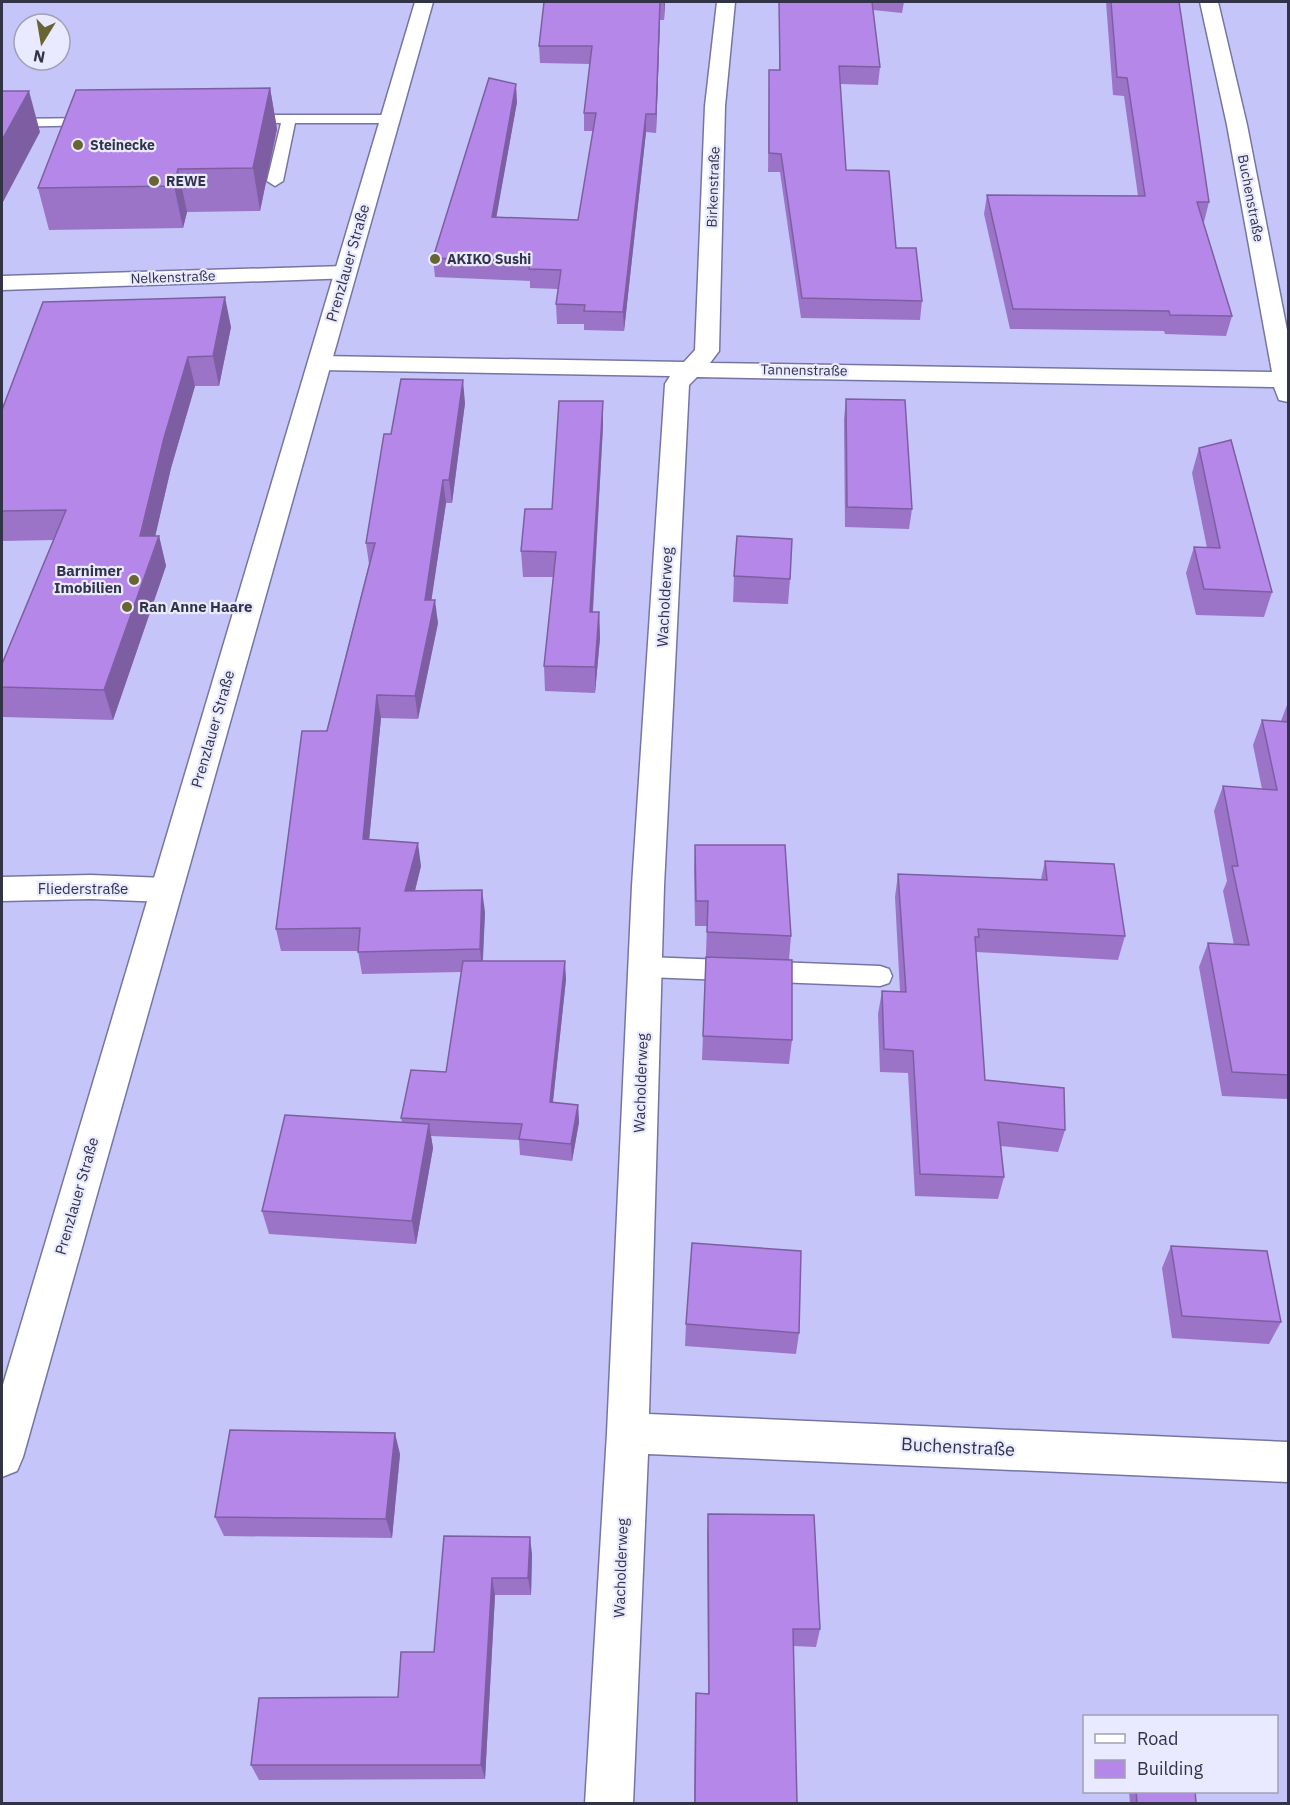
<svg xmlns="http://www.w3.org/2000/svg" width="1290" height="1805" font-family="'IBM Plex Sans',sans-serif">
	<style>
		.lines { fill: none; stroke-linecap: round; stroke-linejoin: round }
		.lane-casing { stroke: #7575a5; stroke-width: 3 }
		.street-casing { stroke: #7575a5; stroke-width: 3 }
		.secondary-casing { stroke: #7575a5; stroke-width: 3 }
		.lane { fill: #fff; fill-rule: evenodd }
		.street { fill: #fff; fill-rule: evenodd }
		.secondary { fill: #fff; fill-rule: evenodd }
		.wall { fill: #9b74c8 }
		.shaded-wall { fill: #7e5ea3 }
		.building { fill: #b487e9; stroke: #7e5ea3; stroke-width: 1.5 }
		.poi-dot { fill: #696532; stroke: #e9e9ff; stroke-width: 2 }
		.labels { text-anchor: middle; stroke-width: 4.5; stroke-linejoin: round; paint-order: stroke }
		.far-poi-label { font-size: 14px; font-weight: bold; fill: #333348; stroke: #e9e9ff; text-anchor: start }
		.far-street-label { font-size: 14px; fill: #333348; stroke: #e9e9ff }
		.street-label { font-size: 15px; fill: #333348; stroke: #e9e9ff }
		.poi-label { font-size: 15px; font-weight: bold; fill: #333348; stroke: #e9e9ff; text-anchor: end }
		.near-street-label { font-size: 18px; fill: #333348; stroke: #e9e9ff }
	</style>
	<rect width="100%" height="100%" fill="#c5c5fa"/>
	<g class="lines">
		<defs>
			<g id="lane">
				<path d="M 242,115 L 389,115 L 396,119 L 389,123 L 295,123 L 283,181 L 275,186 L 267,181 L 281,123 L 237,122 L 235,119 L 237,116 Z"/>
				<path d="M 96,118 L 101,119 L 103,122 L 101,125 L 2,127 L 2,119 Z"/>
				<path d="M 646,957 L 880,966 L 889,969 L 892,976 L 889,983 L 880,986 L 646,977 L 637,974 L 634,967 L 637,960 Z"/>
			</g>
			<g id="street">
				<path d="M 717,2 L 735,2 L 725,106 L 719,351 L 710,363 L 1272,372 L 1227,125 L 1200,2 L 1218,2 L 1247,125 L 1288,335 L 1288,402 L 1279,400 L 1274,387 L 697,377 L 689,385 L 664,886 L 649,1414 L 1288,1442 L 1288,1482 L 648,1454 L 633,1804 L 585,1804 L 607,1433 L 632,886 L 665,384 L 670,376 L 320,370 L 311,368 L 308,363 L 311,358 L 320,356 L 684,362 L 695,350 L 705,106 Z"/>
				<path d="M 345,266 L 353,268 L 356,273 L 353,278 L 2,290 L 2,276 Z"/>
				<path d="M 91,875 L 165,878 L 177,881 L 181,890 L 177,899 L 165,902 L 91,899 L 2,901 L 2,877 Z"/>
			</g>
			<path id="secondary" d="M 415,2 L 433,2 L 23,1457 L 17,1471 L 2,1477 L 2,1388 Z"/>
		</defs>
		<!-- lane casing -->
		<use href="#lane" class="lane-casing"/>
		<!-- street casing -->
		<use href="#street" class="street-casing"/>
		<!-- secondary casing -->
		<use href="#secondary" class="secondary-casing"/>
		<!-- lane -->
		<use href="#lane" class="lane"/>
		<!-- street -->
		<use href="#street" class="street"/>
		<!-- secondary -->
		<use href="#secondary" class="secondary"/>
	</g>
	<!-- wall -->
	<g class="wall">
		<path d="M 544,2 L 665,2 L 664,20 L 660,20 L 656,133 L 646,132 L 624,331 L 584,330 L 584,324 L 557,324 L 556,304 L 558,289 L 530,288 L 530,281 L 435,277 L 433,258 L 517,102 L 496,217 L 578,220 L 593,131 L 584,131 L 584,113 L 590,64 L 540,63 L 539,46 Z"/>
		<path d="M 779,2 L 904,2 L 902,13 L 873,10 L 880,67 L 878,85 L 840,84 L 846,170 L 896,248 L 922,301 L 920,320 L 801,318 L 780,172 L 768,172 L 769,70 L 779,70 Z"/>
		<path d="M 1106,2 L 1179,2 L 1209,202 L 1204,222 L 1203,221 L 1232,316 L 1226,336 L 1165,334 L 1164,331 L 1010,329 L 984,214 L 987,195 L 1138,196 L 1124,96 L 1113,95 Z"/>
		<path d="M 270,88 L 277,129 L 260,211 L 187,212 L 183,228 L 49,230 L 38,188 Z"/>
		<path d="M 231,327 L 219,386 L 195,386 L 171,468 L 155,536 L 159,536 L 166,566 L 113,720 L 3,717 L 2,713 L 2,664 L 54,540 L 2,541 L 2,410 Z"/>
		<path d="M 846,399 L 912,509 L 909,529 L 845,527 L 844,419 Z"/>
		<path d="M 465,403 L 452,503 L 446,503 L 431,600 L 438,623 L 418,719 L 381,718 L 369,839 L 421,866 L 415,891 L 485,912 L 483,961 L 566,979 L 553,1102 L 578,1105 L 579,1122 L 572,1161 L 520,1155 L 519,1140 L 431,1136 L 433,1148 L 416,1244 L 269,1234 L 262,1211 L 402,1122 L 401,1118 L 446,1072 L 461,972 L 362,974 L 358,951 L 281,951 L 276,929 L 369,564 L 366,543 L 391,434 Z"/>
		<path d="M 603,426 L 593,612 L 599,612 L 600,638 L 595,693 L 545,691 L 544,666 L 553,577 L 523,577 L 521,551 L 552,509 Z"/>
		<path d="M 1199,448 L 1272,592 L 1264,617 L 1196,615 L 1186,573 L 1194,547 L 1207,548 L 1192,473 Z"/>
		<path d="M 734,576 L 790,579 L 788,604 L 733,602 Z"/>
		<path d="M 1287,705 L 1288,705 L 1288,1099 L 1222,1096 L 1199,967 L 1208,943 L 1234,945 L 1223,891 L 1227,881 L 1214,811 L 1223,786 L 1262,789 L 1253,745 L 1262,720 L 1281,721 Z"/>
		<path d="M 695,845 L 791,936 L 789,960 L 792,1040 L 789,1064 L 702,1060 L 707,926 L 695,926 L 694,870 Z"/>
		<path d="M 1045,861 L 1125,936 L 1118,960 L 976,952 L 985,1080 L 1065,1130 L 1058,1152 L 1001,1146 L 1004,1177 L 998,1199 L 915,1196 L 908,1073 L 880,1072 L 878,1014 L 882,991 L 900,992 L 895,897 L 898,874 L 1041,879 Z"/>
		<path d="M 1171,1246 L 1281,1322 L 1269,1344 L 1172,1338 L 1162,1268 Z"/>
		<path d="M 686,1324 L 799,1333 L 796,1354 L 685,1346 Z"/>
		<path d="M 400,1454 L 392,1538 L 224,1536 L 215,1517 Z"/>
		<path d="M 708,1514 L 820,1629 L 816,1647 L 793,1646 L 797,1803 L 694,1803 L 695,1710 L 696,1693 L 708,1693 L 707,1534 Z"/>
		<path d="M 444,1536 L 532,1554 L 531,1595 L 495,1595 L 485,1779 L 259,1780 L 251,1765 L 398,1697 L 434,1652 Z"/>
		<path d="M 1129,1791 L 1195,1791 L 1196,1803 L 1130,1803 Z"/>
	</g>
	<!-- shaded-wall -->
	<g class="shaded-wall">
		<path d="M 660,2 L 660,20 L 656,133 L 656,114 Z"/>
		<path d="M 664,2 L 665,2 L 664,20 Z"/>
		<path d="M 516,84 L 517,102 L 493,236 L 492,217 Z"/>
		<path d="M 270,88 L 277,129 L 260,211 L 253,168 Z"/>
		<path d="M 29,91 L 40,132 L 2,204 L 2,140 Z"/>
		<path d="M 646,114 L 646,132 L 624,331 L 623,312 Z"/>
		<path d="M 178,169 L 187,212 L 183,228 L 174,186 Z"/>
		<path d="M 225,297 L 231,327 L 219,386 L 213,356 Z"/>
		<path d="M 188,357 L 195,386 L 171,468 L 149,563 L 159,536 L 166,566 L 113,720 L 104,690 L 164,438 Z"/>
		<path d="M 463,380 L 465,403 L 452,503 L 449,480 Z"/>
		<path d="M 603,401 L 603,426 L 591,638 L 590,612 Z"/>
		<path d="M 443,480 L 446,503 L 428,623 L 425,600 Z"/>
		<path d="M 435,600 L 438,623 L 418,719 L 415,696 Z"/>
		<path d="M 599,612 L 600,638 L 595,693 L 595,667 Z"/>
		<path d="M 377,695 L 381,718 L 367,862 L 363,839 Z"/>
		<path d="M 418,843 L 421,866 L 409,914 L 405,891 Z"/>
		<path d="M 482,890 L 485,912 L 482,972 L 480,949 Z"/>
		<path d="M 565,961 L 566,979 L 551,1119 L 550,1102 Z"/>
		<path d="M 578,1105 L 579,1122 L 572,1161 L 571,1144 Z"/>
		<path d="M 429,1124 L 433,1148 L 416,1244 L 412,1221 Z"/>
		<path d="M 395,1433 L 400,1454 L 392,1538 L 386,1519 Z"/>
		<path d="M 530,1537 L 532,1554 L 531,1595 L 528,1578 Z"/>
		<path d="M 492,1578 L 495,1595 L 485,1779 L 481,1765 Z"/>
	</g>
	<!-- building -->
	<g class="building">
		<path d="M 544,2 L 664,2 L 660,2 L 656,114 L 646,114 L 623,312 L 584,311 L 585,305 L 556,304 L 561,270 L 529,269 L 530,262 L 433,258 L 489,78 L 516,84 L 492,217 L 578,220 L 596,113 L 584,113 L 592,46 L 539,46 Z"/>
		<path d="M 779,2 L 872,2 L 880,67 L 839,66 L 846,170 L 889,171 L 896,248 L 916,248 L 922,301 L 802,298 L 781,154 L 769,153 L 769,70 L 780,70 Z"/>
		<path d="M 1111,2 L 1179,2 L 1209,202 L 1197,202 L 1232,316 L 1170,315 L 1169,311 L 1013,309 L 987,195 L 1145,196 L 1127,78 L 1117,77 Z"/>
		<path d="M 270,88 L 253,168 L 178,169 L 174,186 L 38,188 L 76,90 Z"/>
		<path d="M 2,91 L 29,91 L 2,140 Z"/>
		<path d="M 225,297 L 213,356 L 188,357 L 164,438 L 140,536 L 159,536 L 104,690 L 2,687 L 2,664 L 66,510 L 2,511 L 2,410 L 43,302 Z"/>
		<path d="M 401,379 L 463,380 L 449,480 L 443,480 L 425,600 L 435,600 L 415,696 L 377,695 L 363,839 L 418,843 L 405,891 L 482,890 L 480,949 L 358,952 L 360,928 L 276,929 L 302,731 L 327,731 L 375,543 L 366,543 L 384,434 L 391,434 Z"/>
		<path d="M 846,399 L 905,400 L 912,509 L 847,507 Z"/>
		<path d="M 559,401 L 603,401 L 590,612 L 599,612 L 595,667 L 544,666 L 556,552 L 521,551 L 525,509 L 552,509 Z"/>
		<path d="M 1231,440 L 1272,592 L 1204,589 L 1194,547 L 1220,548 L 1199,448 Z"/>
		<path d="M 737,536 L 792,539 L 790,579 L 734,576 Z"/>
		<path d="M 1262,720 L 1288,722 L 1288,1075 L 1232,1072 L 1208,943 L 1249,945 L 1232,866 L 1238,866 L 1223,786 L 1277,790 Z"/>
		<path d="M 695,845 L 785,845 L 791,936 L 707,932 L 708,901 L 696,901 Z"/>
		<path d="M 1045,861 L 1114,864 L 1125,936 L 978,929 L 979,937 L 975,937 L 985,1080 L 1064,1088 L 1065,1130 L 998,1122 L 1004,1177 L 920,1174 L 913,1051 L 884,1049 L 882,991 L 906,992 L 898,874 L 1047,880 Z"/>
		<path d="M 706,957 L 792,960 L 792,1040 L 703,1036 Z"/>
		<path d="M 463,961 L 565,961 L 550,1102 L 578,1105 L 571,1144 L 519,1139 L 522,1124 L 401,1118 L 411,1070 L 446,1072 Z"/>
		<path d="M 285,1115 L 429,1124 L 412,1221 L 262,1211 Z"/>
		<path d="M 692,1243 L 801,1251 L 799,1333 L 686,1324 Z"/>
		<path d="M 1171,1246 L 1267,1251 L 1281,1322 L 1182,1316 Z"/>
		<path d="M 230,1430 L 395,1433 L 386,1519 L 215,1517 Z"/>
		<path d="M 708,1514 L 814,1515 L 820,1629 L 793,1629 L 797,1803 L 695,1803 L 696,1693 L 709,1694 Z"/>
		<path d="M 444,1536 L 530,1537 L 528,1578 L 492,1578 L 481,1765 L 251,1765 L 259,1698 L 398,1697 L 401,1652 L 434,1652 Z"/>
		<path d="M 1136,1791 L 1195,1791 L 1196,1803 L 1137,1803 Z"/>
	</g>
	<!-- markers -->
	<g class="poi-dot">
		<circle cx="78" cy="145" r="6"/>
		<circle cx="154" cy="181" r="6"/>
		<circle cx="435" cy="259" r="6"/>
		<circle cx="134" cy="580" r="6"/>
		<circle cx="127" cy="607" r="6"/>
	</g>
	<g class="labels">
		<!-- far-poi labels -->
		<g class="far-poi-label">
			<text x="90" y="150">Steinecke</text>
			<text x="166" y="186">REWE</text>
			<text x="447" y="264">AKIKO Sushi</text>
		</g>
		<!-- far-street labels -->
		<g class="far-street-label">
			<text transform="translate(713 187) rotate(-88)" y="5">Birkenstraße</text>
			<text transform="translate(1251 198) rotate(79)" y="5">Buchenstraße</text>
			<text transform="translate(173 277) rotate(-2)" y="5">Nelkenstraße</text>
			<text transform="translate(804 370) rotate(1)" y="5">Tannenstraße</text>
		</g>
		<!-- street labels -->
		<g class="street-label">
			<text transform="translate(348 263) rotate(-74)" y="5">Prenzlauer Straße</text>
			<text transform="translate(665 597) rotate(-87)" y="5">Wacholderweg</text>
			<text transform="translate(213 729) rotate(-74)" y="5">Prenzlauer Straße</text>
			<text x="83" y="894">Fliederstraße</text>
			<text transform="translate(641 1083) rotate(-88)" y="5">Wacholderweg</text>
			<text transform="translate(77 1196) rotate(-74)" y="5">Prenzlauer Straße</text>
			<text transform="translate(621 1568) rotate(-88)" y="5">Wacholderweg</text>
		</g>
		<!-- poi labels -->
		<g class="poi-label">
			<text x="122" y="576">Barnimer<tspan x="122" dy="17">Imobilien</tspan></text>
			<text x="139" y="612" text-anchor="start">Ran Anne Haare</text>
		</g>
		<!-- near-street labels -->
		<g class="near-street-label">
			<text transform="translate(958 1447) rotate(3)" y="6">Buchenstraße</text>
		</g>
	</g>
	<!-- border -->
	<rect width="1290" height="1805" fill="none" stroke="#333348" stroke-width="6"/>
	<!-- legend -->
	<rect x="1083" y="1715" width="195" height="78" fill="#e9e9ff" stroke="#a0a0b6" stroke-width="1.5"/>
	<rect x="1095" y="1734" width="30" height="9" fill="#ffffff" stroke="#a0a0b6" stroke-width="1.5"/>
	<text x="1137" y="1745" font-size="18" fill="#333348">Road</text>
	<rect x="1095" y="1760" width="30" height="18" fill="#b487e9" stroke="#a0a0b6" stroke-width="1.5"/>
	<text x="1137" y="1775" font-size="18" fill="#333348">Building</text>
	<!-- north arrow -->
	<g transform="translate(42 42) rotate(191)"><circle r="28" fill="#e9e9ff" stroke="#a0a0b6" stroke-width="1.5"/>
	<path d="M0-4.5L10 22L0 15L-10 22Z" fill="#696532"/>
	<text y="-9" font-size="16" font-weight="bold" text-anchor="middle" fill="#333348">N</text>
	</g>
</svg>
